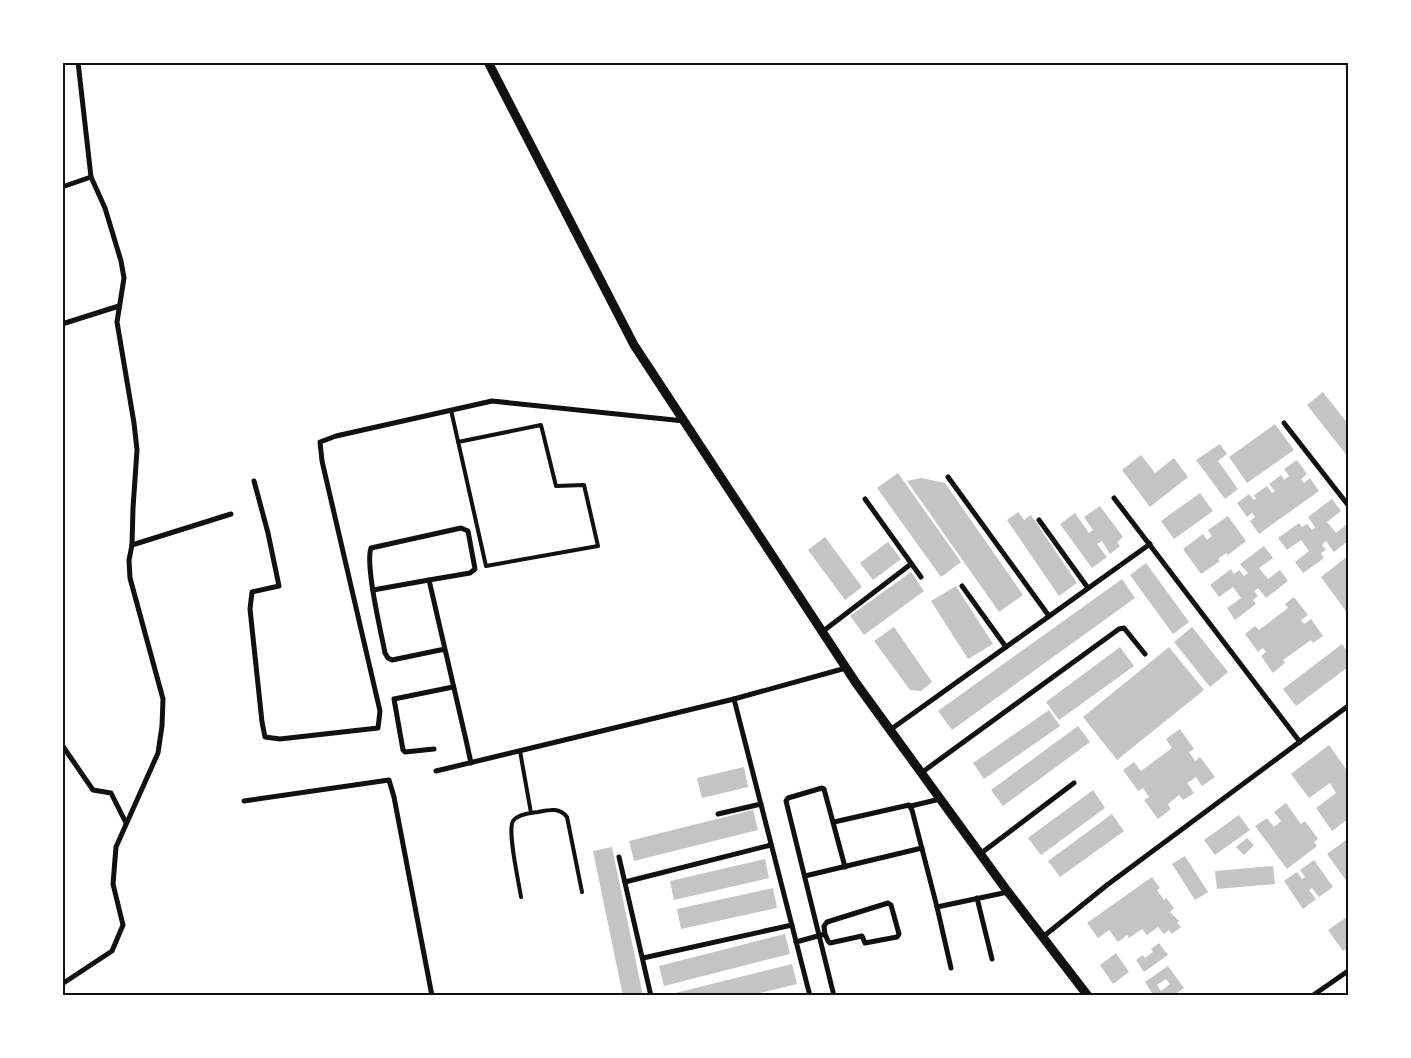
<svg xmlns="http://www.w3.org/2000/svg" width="1411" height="1058" font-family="Inter,sans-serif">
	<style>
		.building { fill: #c4c4c4; fill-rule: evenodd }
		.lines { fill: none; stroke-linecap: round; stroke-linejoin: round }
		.service { stroke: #111; stroke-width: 4 }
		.minor { stroke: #111; stroke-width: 5 }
		.tertiary { stroke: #111; stroke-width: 9 }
		.neatline { fill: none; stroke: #111; stroke-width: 2 }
	</style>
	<rect width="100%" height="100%" fill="#fff"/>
	<!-- building -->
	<g class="building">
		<path d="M 1323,392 L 1348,424 L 1348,457 L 1307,405 Z"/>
		<path d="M 1275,424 L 1294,450 L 1247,483 L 1229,457 Z"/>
		<path d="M 1220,444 L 1227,454 L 1218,461 L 1238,489 L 1225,499 L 1196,460 Z"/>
		<path d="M 1141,455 L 1155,473 L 1174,458 L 1188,477 L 1150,507 L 1122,470 Z"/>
		<path d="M 1297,460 L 1307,474 L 1301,479 L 1304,483 L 1310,478 L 1319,491 L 1259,534 L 1250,521 L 1255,517 L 1252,513 L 1247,517 L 1237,503 L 1249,494 L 1254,500 L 1256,499 L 1254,495 L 1267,486 L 1272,493 L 1275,491 L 1269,484 L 1281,475 L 1284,480 L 1289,476 L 1284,469 Z"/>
		<path d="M 898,473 L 961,562 L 941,577 L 877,488 Z"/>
		<path d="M 921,478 L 945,483 L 1023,595 L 999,612 L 907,481 Z"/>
		<path d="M 1200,493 L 1213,511 L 1174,539 L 1161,521 Z"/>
		<path d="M 1332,499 L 1341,511 L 1327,522 L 1336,533 L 1348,523 L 1348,541 L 1334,552 L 1326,541 L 1322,545 L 1326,550 L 1321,553 L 1324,558 L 1303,573 L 1295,562 L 1309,551 L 1301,540 L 1287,550 L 1278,538 L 1299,523 L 1302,527 L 1307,524 L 1312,530 L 1315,527 L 1308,517 Z"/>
		<path d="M 1100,506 L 1123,537 L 1117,542 L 1120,546 L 1110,554 L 1102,541 L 1097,544 L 1107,557 L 1092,568 L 1060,524 L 1075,513 L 1089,533 L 1093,530 L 1084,517 Z"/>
		<path d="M 1018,512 L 1024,520 L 1031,515 L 1077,583 L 1059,596 L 1007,520 Z"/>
		<path d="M 1228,516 L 1246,541 L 1228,555 L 1226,553 L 1218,559 L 1220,561 L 1201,574 L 1183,549 L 1203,534 L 1207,540 L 1212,536 L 1208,530 Z"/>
		<path d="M 825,537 L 862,587 L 845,600 L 808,550 Z"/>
		<path d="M 888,542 L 901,559 L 873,580 L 860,563 Z"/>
		<path d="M 1264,546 L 1273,558 L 1259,568 L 1268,579 L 1280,570 L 1288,581 L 1266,598 L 1258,588 L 1254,591 L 1258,596 L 1253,600 L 1256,604 L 1235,620 L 1227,608 L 1241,598 L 1233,587 L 1219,597 L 1210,585 L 1231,569 L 1234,574 L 1239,570 L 1244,576 L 1248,573 L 1240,564 Z"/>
		<path d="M 1348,556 L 1348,614 L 1321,577 Z"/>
		<path d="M 1146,563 L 1189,622 L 1173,634 L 1130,575 Z"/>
		<path d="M 911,572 L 924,591 L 864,635 L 850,616 Z"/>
		<path d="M 1122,579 L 1135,598 L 952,730 L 938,711 Z"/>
		<path d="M 956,586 L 993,644 L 968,659 L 931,601 Z"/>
		<path d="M 1294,597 L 1308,615 L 1301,620 L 1304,624 L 1311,619 L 1323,636 L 1313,643 L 1311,640 L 1283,660 L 1285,663 L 1273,673 L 1261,656 L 1266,652 L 1263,648 L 1258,652 L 1245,634 L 1255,626 L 1259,630 L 1288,608 L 1285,604 Z"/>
		<path d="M 894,627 L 932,682 L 921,691 L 910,690 L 874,641 Z"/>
		<path d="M 1192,627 L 1228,672 L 1210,687 L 1174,642 Z"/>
		<path d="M 1342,644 L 1348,652 L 1348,667 L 1296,706 L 1283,689 Z"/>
		<path d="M 1120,647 L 1134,666 L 1059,720 L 1046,702 Z"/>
		<path d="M 1169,647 L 1204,690 L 1117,760 L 1083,717 Z"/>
		<path d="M 1049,710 L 1060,726 L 984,779 L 973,763 Z"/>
		<path d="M 1078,726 L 1090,742 L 1003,806 L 991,790 Z"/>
		<path d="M 1180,729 L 1194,749 L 1189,752 L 1195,761 L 1200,757 L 1215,777 L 1202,786 L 1196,777 L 1187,783 L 1194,793 L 1183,800 L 1179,795 L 1168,804 L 1171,809 L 1158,819 L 1144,800 L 1149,797 L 1143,788 L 1138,791 L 1123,770 L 1134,762 L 1141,771 L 1172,748 L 1166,739 Z"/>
		<path d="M 1329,745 L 1348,772 L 1348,819 L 1332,831 L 1316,808 L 1336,793 L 1330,783 L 1309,798 L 1291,774 Z"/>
		<path d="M 744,767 L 748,787 L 702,798 L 697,778 Z"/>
		<path d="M 1093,790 L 1105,808 L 1041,855 L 1028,838 Z"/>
		<path d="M 1286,803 L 1301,824 L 1305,821 L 1318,839 L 1314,842 L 1317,846 L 1287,869 L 1255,826 L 1267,818 L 1274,827 L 1281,821 L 1274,812 Z"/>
		<path d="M 753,810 L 758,830 L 634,861 L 629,841 Z"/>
		<path d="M 1112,814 L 1124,831 L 1060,877 L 1048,861 Z"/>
		<path d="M 1239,815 L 1250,830 L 1215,855 L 1204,840 Z"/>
		<path d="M 1247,838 L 1254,845 L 1244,855 L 1236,847 Z"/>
		<path d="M 1346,840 L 1348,844 L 1348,883 L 1327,854 Z"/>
		<path d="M 612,847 L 643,996 L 623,996 L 593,851 Z"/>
		<path d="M 1185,856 L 1208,892 L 1195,900 L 1172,864 Z"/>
		<path d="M 765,859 L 769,878 L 674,900 L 670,881 Z"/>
		<path d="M 1314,860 L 1333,887 L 1319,897 L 1312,888 L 1309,890 L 1316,899 L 1303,909 L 1284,881 L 1297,872 L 1302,879 L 1305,877 L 1300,870 Z"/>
		<path d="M 1273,866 L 1275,884 L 1217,889 L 1215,871 Z"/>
		<path d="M 1152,877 L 1160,888 L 1157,890 L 1164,900 L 1166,898 L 1174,908 L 1170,912 L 1179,921 L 1177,923 L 1181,927 L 1172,934 L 1169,930 L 1164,934 L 1158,927 L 1147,935 L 1142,929 L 1129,938 L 1127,935 L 1118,942 L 1109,930 L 1098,938 L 1087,923 Z"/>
		<path d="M 773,888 L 777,908 L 681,929 L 677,909 Z"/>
		<path d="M 1348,916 L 1348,948 L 1343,951 L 1328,930 Z"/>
		<path d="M 785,934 L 790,954 L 664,986 L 659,966 Z"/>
		<path d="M 1159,943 L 1168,955 L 1144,972 L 1136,960 L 1143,955 L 1145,958 L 1153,952 L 1151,949 Z"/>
		<path d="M 1116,953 L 1129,972 L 1113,984 L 1100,965 Z"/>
		<path d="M 792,964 L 797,984 L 747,996 L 663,996 Z"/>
		<path d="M 1168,966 L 1184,988 L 1173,996 L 1154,996 L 1145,982 ZM 1166,979 L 1170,984 L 1161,991 L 1157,985 Z"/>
	</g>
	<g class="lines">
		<!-- service -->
		<g class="service">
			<path d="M 451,410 L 486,566 L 598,546 L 584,485 L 556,486 L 541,425 L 458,442"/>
			<path d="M 520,751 L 531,813"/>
			<path d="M 521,897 C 519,883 507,831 513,821 C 518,814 531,813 538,812 C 549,810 559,807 567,817 L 582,892"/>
		</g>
		<!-- minor -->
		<g class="minor">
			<path d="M 62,187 L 91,177 L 78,62"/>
			<path d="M 62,324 L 119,306"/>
			<path d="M 1284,423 L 1348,505"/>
			<path d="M 948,477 L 1049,616"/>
			<path d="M 254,481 L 268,533 L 279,586 L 252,592 L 250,609 L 262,722 L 265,737 L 280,739 L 378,728 L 380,711 L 322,461 L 320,442 L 336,436 L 492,401 L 684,421"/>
			<path d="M 1114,498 L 1300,742"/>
			<path d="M 865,499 L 921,577"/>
			<path d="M 1039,520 L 1088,588"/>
			<path d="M 132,545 L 231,514"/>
			<path d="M 962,586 L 1006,647"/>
			<path d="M 373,590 L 429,580"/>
			<path d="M 822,632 L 911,564"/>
			<path d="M 445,649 L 392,660 L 388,658 L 385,653 C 381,632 365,565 371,548 L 461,528 L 468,531 L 475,569 L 470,573 L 429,580 L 466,740 L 471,763"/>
			<path d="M 890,730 L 1150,544"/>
			<path d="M 62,745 L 93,790 L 111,793 L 126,823"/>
			<path d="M 434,749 L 405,752 L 403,750 L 394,699 L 453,687"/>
			<path d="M 436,771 L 734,699"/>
			<path d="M 921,773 L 1119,629 L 1124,628 L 1145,654"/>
			<path d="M 244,801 L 389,780 L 394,797 L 432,996"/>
			<path d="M 911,806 L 940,799"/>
			<path d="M 718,814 L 761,804"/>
			<path d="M 834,822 L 909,805 L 912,810 L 937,907 L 1008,892"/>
			<path d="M 980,854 L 1074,783"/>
			<path d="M 619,857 L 651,996"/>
			<path d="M 805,876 L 922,848"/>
			<path d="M 625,882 L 771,845"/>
			<path d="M 977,898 L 992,959"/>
			<path d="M 937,907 L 951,968"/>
			<path d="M 1044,936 L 1107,885 L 1348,706"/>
			<path d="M 796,942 L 825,934 L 824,926 L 827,922 L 888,903 L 891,905 L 899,934 L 897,937 L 865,943 L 862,936 L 830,943 L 828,941 L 825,934"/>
			<path d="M 643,958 L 792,925"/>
			<path d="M 62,984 L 112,951 L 123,925 L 113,884 L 116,847 L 158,753 L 162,726 L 163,699 L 130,578 L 129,560 L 132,545 L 133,508 L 137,450 L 134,423 L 117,322 L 124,278 L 121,261 L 105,208 L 91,177"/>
			<path d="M 810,996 L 734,699 L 846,668"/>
			<path d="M 834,996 L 786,801 L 788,798 L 822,788 L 824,789 L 845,867"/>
			<path d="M 1312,996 L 1348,971"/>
		</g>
		<!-- tertiary -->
		<path class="tertiary" d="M 488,62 L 634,345 L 856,683 L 1005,888 L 1088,996"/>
	</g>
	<!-- border -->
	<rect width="1411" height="1058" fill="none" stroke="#ffffff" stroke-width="128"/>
	<rect x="64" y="64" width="1283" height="930" class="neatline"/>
</svg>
